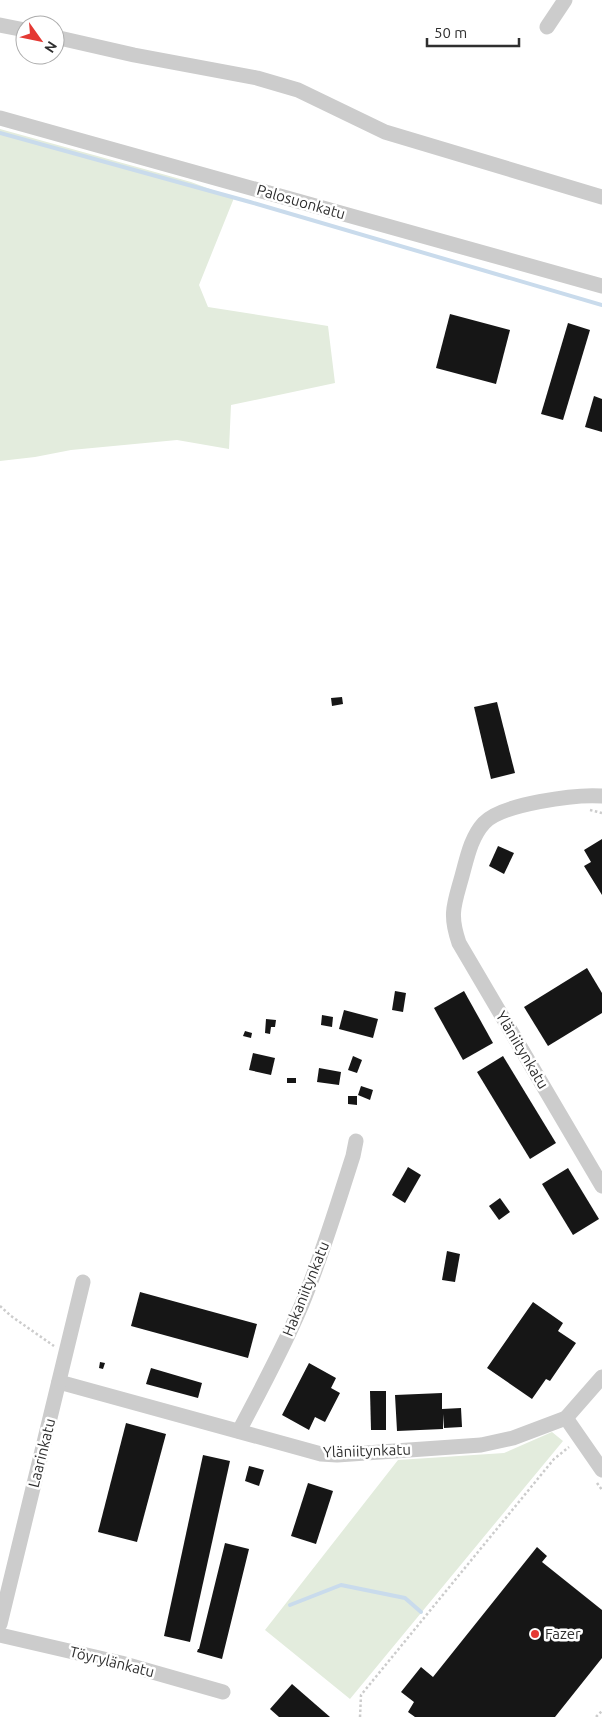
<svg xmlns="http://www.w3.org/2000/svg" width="602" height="1717" font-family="Ubuntu,sans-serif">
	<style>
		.green { fill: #e3ecdd }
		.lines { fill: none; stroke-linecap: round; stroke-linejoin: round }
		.stream { stroke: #c9dbec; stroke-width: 4 }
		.building { fill: #161616 }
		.path { stroke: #ccc; stroke-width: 2.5; stroke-dasharray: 2.5 2.5; stroke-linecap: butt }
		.minor { stroke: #ccc; stroke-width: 15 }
		.poi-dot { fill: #e43933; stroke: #fff; stroke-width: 2 }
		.labels { text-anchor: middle; stroke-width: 5; stroke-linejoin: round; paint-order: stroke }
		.street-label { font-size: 15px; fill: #2f2f2f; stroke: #fff }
		.poi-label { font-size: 15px; fill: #2f2f2f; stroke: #fff; text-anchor: start }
	</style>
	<rect width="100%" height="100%" fill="#fff"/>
	<!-- green -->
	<g class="green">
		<path d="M 0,129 L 191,182 L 234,198 L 199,285 L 208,307 L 328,326 L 335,383 L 231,405 L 229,449 L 177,440 L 71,450 L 35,457 L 0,461 Z"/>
		<path d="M 552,1432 L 563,1441 L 350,1699 L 265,1630 L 398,1460 L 504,1453 Z"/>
	</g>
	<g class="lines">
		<!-- stream -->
		<g class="stream">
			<path d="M 0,133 L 250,202 L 602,305"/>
			<path d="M 290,1605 L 341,1585 L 405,1598 L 421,1612"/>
		</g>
	</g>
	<!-- building -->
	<g class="building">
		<path d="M 450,314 L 510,330 L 496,384 L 436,368 Z"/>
		<path d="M 568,323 L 590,330 L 563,420 L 541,414 Z"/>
		<path d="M 594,396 L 602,399 L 602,432 L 585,427 Z"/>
		<path d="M 342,697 L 343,704 L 332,706 L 331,698 Z"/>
		<path d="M 497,702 L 515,773 L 491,779 L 474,707 Z"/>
		<path d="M 602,839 L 602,895 L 584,866 L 591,862 L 584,850 Z"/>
		<path d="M 498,846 L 514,853 L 504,874 L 489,866 Z"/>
		<path d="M 587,968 L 602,993 L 602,1013 L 548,1046 L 524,1007 Z"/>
		<path d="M 395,991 L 406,993 L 403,1012 L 392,1010 Z"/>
		<path d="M 464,991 L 493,1043 L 463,1060 L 434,1008 Z"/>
		<path d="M 344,1010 L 378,1019 L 373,1038 L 339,1029 Z"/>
		<path d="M 322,1015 L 333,1017 L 332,1027 L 321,1025 Z"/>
		<path d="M 266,1019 L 276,1020 L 275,1027 L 271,1027 L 270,1034 L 265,1033 Z"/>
		<path d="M 245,1031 L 252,1033 L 251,1038 L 243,1036 Z"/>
		<path d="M 253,1053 L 275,1058 L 271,1075 L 249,1070 Z"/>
		<path d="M 353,1056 L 362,1060 L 357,1073 L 348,1070 Z"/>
		<path d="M 503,1056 L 556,1143 L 530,1159 L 477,1072 Z"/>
		<path d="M 319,1068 L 341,1072 L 339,1085 L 317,1082 Z"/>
		<rect x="287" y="1078" width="9" height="5"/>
		<path d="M 361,1086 L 373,1090 L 370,1100 L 358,1095 Z"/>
		<path d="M 348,1096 L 357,1096 L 357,1105 L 348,1104 Z"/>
		<path d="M 408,1167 L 421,1175 L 405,1203 L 392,1195 Z"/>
		<path d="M 568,1168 L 599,1219 L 573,1235 L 542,1184 Z"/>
		<path d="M 500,1198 L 510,1212 L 499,1220 L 489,1206 Z"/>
		<path d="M 447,1251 L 460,1254 L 455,1282 L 442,1280 Z"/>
		<path d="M 140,1292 L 257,1324 L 248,1358 L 131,1326 Z"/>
		<path d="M 533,1302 L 563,1323 L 558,1331 L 576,1343 L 550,1381 L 546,1379 L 532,1399 L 487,1368 Z"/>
		<path d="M 100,1362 L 105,1363 L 103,1369 L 99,1368 Z"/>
		<path d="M 309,1363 L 336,1378 L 331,1388 L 340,1393 L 325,1422 L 315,1417 L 309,1430 L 282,1415 Z"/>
		<path d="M 151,1368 L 202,1383 L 198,1398 L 146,1384 Z"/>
		<path d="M 370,1391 L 386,1391 L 386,1430 L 371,1430 Z"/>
		<path d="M 442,1393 L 442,1409 L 461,1408 L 462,1427 L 444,1428 L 443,1414 L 443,1429 L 397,1431 L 395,1395 Z"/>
		<path d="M 126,1423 L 166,1434 L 137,1542 L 98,1532 Z"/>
		<path d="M 203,1455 L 230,1461 L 190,1642 L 164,1636 Z"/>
		<path d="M 249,1466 L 264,1470 L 259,1486 L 245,1481 Z"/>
		<path d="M 308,1483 L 333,1491 L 316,1544 L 291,1536 Z"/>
		<path d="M 225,1543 L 249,1549 L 222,1659 L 197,1652 L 198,1649 L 199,1649 Z"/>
		<path d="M 537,1547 L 547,1556 L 542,1562 L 602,1610 L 602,1658 L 555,1717 L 415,1717 L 408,1712 L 414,1702 L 401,1692 L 421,1667 L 433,1677 Z"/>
		<path d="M 292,1684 L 330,1717 L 279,1717 L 270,1709 Z"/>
	</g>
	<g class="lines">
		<!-- path -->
		<g class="path">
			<path d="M 590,810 L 602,813"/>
			<path d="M 0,1306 L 11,1316 L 54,1346"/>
			<path d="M 597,1483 L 602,1490"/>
			<path d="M 360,1717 L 361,1695 L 554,1459 L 569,1447"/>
			<path d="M 596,1717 L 602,1711"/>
		</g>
		<!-- minor -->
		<g class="minor">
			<path d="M 0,25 L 25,30"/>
			<path d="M 547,27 L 565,0"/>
			<path d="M 55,37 L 134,55 L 257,78 L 298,90 L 385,132 L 602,197"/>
			<path d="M 0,118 L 602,286"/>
			<path d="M 602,796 C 576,794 501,804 484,823 C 471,837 467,858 462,876 C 454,905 449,914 459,943 L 602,1186"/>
			<path d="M 59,1382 L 321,1454 L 337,1455 L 481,1445 L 513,1438 L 566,1418 L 602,1377"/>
			<path d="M 566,1418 L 602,1470"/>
			<path d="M 239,1431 C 261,1389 284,1347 302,1304 C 322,1256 337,1206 353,1156 L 356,1141"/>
			<path d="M 0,1624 L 83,1282"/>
			<path d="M 0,1635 L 121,1663 L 223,1692"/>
		</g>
	</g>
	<!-- markers -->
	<circle class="poi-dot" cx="535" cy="1634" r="5"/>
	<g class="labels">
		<!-- street labels -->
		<g class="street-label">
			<text transform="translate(301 202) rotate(16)" y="5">Palosuonkatu</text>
			<text transform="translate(522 1050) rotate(59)" y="5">Yläniitynkatu</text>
			<text transform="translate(306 1289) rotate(-68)" y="5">Hakaniitynkatu</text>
			<text transform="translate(367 1451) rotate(-2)" y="5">Yläniitynkatu</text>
			<text transform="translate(42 1453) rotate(-76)" y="5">Laarinkatu</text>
			<text transform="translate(112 1662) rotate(14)" y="5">Töyrylänkatu</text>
		</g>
		<!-- poi labels -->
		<g class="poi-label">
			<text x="545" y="1639">Fazer</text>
		</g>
	</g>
	<!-- north arrow -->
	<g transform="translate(40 40) rotate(123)"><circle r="24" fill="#ffffff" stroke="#acacac"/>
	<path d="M0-4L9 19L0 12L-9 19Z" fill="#e43933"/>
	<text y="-8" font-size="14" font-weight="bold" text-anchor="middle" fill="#2f2f2f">N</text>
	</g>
	<!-- scale -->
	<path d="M427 38v8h92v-8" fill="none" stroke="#2f2f2f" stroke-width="2.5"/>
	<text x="434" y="38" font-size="15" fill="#2f2f2f" stroke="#ffffff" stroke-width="4" paint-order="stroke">50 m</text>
</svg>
